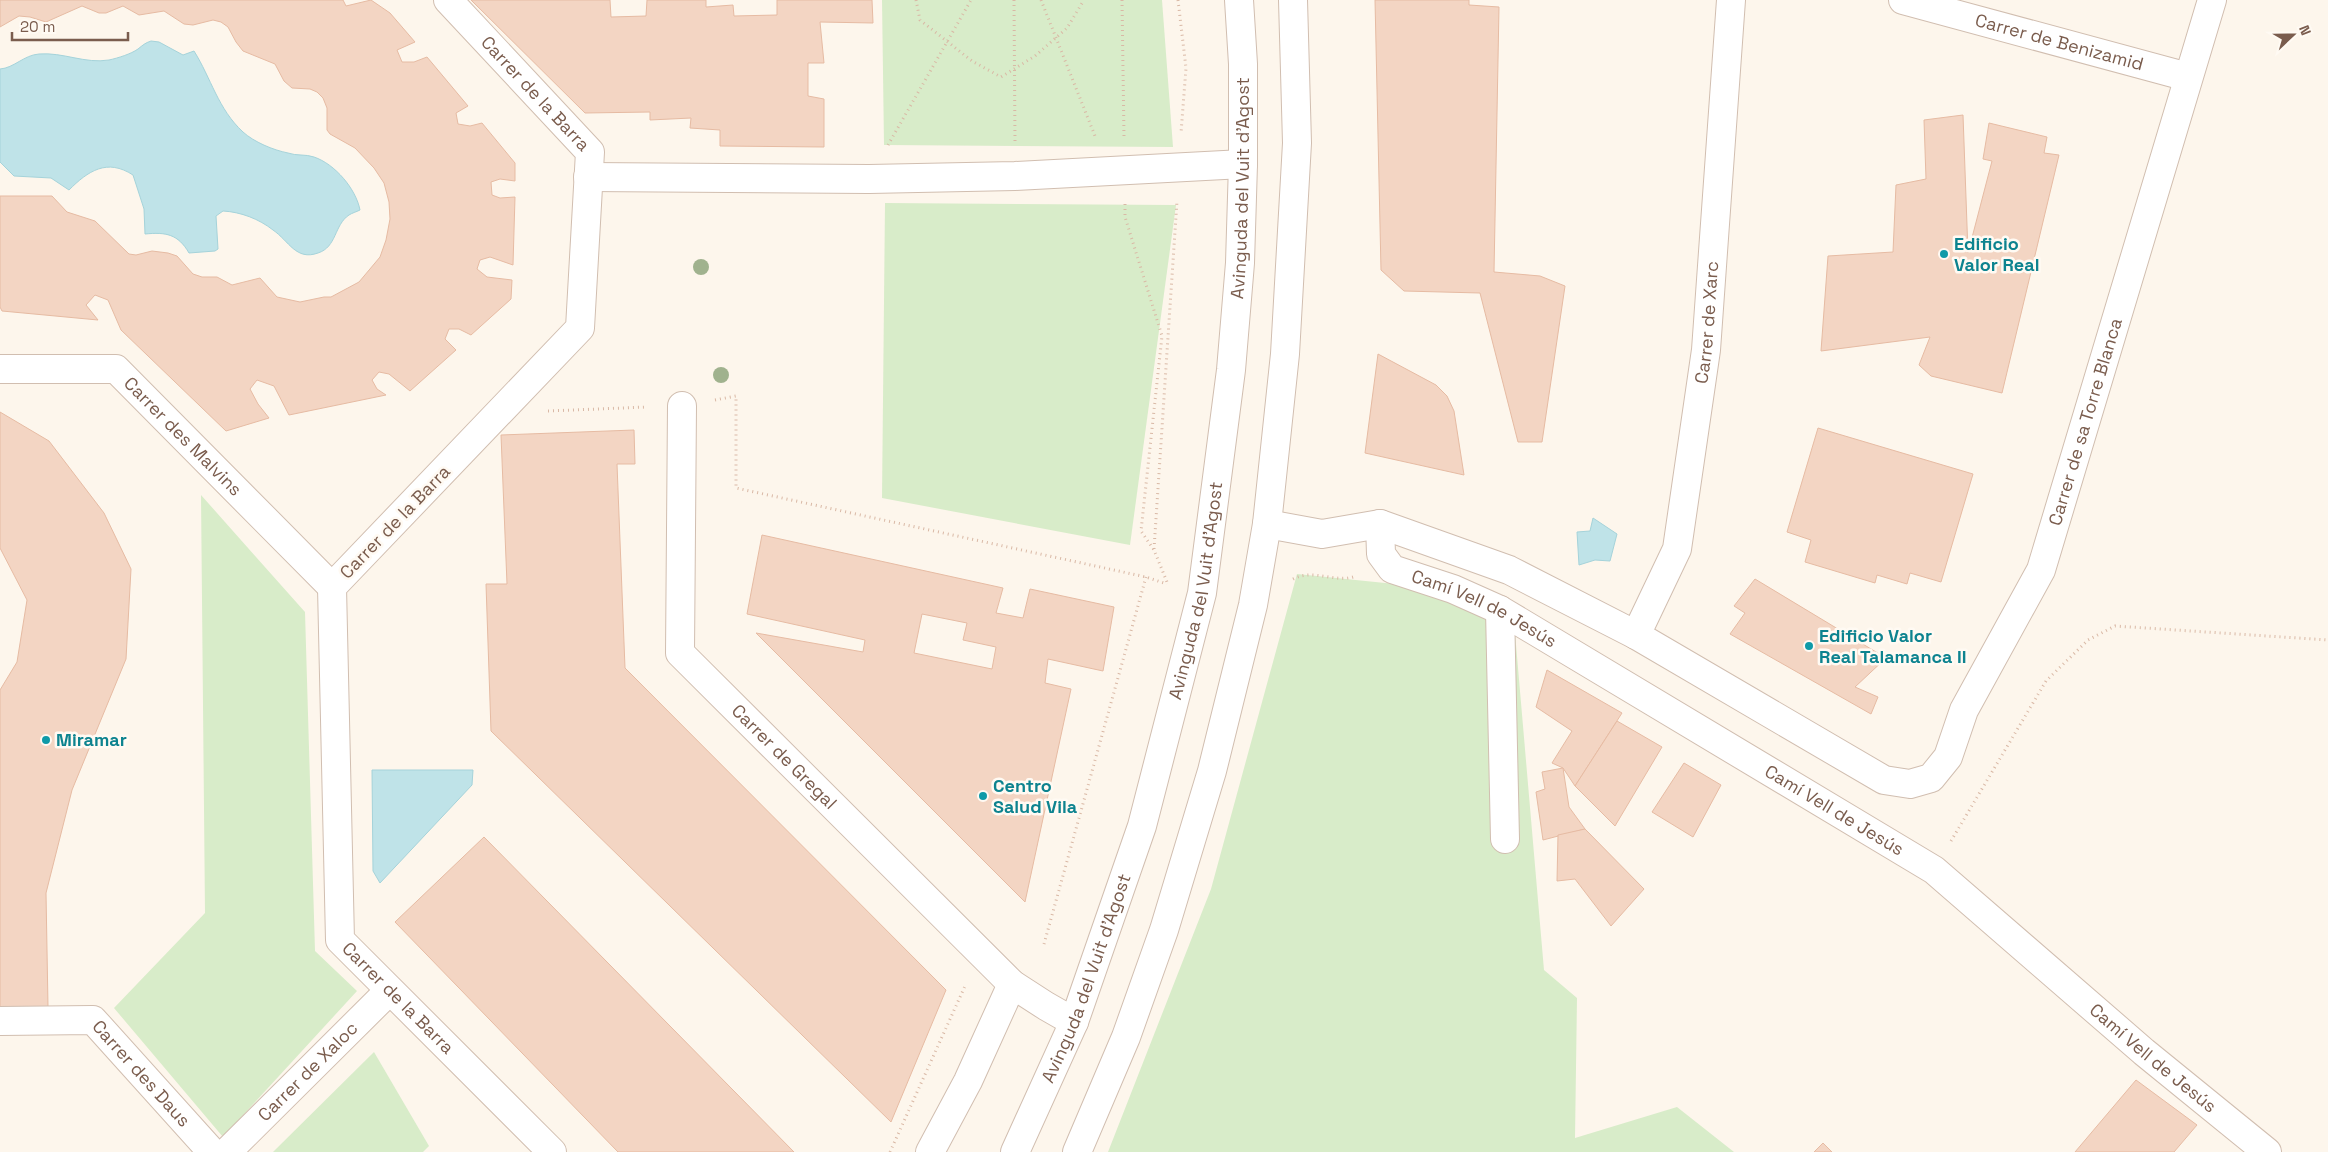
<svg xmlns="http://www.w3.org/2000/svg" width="2328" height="1152" font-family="'Space Grotesk',sans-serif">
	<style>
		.green { fill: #d8ecc9 }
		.water { fill: #bfe3e8; stroke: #a5d3da }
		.building { fill: #f3d5c3; stroke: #e6bba3; fill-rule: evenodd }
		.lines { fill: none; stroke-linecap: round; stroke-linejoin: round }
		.minor-casing { stroke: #d1beb0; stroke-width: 30 }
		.path { stroke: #d9b8a5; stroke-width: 3; stroke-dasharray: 1 4; stroke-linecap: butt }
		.minor { stroke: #fff; stroke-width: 28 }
		.tree { fill: #a0b28e }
		.culture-dot { fill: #0f9aa8; stroke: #fffaf3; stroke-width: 2 }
		.labels { text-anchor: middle; stroke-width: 5; stroke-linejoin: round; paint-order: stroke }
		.street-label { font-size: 18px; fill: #7a5c4d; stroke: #fffaf3 }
		.culture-label { font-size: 18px; font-weight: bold; fill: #0d838f; stroke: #fffaf3; text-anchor: start }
	</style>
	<rect width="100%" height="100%" fill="#fdf6ec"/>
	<!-- green -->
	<g class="green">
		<path d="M 882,0 L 1162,0 L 1173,147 L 884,145 Z"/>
		<path d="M 885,203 L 1176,205 L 1130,545 L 882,498 Z"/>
		<path d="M 201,495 L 305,612 L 315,951 L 357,991 L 223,1137 L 114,1008 L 205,913 Z"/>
		<path d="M 1297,574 L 1434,588 L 1515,633 L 1544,970 L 1577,998 L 1575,1138 L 1677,1107 L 1734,1152 L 1108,1152 L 1211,889 Z"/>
		<path d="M 374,1052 L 429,1146 L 423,1152 L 273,1152 Z"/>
	</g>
	<!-- water -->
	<g class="water">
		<path d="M 151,41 L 159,42 L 183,55 L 194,51 C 211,78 218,109 243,132 C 254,142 273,150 288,153 C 296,156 306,154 314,157 C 335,164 356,189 360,210 C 356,212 352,213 349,215 C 334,225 337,247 318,253 C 296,261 289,241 273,230 C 259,219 241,212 223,211 L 216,216 L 218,249 L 215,251 L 189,253 C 178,234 166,232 145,234 L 144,209 L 133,175 C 107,158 88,171 69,190 L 51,178 L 14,176 L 0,162 L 0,69 C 14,68 24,55 39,54 C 63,52 85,64 109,60 C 118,58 131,54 138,49 C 143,45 145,43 151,41 Z"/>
		<path d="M 1593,518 L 1617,534 L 1610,561 L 1595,560 L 1579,565 L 1577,532 L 1590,531 Z"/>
		<path d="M 372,770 L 473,770 L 472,785 L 380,883 L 373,871 Z"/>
	</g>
	<!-- building -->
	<g class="building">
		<path d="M 0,0 L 343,0 L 346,6 L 371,0 L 390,13 L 415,42 L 397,50 L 402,62 L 414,62 L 427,57 L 468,106 L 456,113 L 458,124 L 470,126 L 482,123 L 515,163 L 515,181 L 500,179 L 491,182 L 492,195 L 500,198 L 515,197 L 513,265 L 490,257 L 480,260 L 477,269 L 487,277 L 512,280 L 511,299 L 471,335 L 459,329 L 449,329 L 445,339 L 456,350 L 410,391 L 389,374 L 379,372 L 372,380 L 377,389 L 386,395 L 289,415 L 274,386 L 257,380 L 250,389 L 258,404 L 269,418 L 226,431 L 121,330 L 108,300 L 95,295 L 86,305 L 98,320 L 2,311 L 0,307 L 0,196 L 52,196 L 67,212 L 95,221 L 129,254 L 136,255 L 152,251 L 168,253 L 177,256 L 193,274 L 202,277 L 217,277 L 232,285 L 260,278 L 277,297 L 300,302 L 324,297 L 331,297 L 359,282 L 380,257 L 386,240 L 390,219 L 389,202 L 384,183 L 374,168 L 355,148 L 330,134 L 327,130 L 327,108 L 323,98 L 317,92 L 310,89 L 292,88 L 284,81 L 275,64 L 243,51 L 236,42 L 228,27 L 221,22 L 213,20 L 193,25 L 184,24 L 164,11 L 139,15 L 123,6 L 106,13 L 99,13 L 82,6 L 46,22 L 30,17 L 19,16 L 0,27 Z"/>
		<path d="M 471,0 L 610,0 L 611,17 L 646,16 L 647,0 L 706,0 L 706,7 L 733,5 L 734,16 L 777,15 L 777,0 L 872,0 L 873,23 L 820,22 L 824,63 L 808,63 L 808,96 L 824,99 L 824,147 L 720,146 L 720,130 L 690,128 L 691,118 L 650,120 L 650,112 L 585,113 Z"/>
		<path d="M 1375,0 L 1469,0 L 1469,5 L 1499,7 L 1494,272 L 1540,276 L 1565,286 L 1542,442 L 1518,442 L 1480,293 L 1404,291 L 1381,270 Z"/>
		<path d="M 1963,115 L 1968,253 L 1992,161 L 1983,159 L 1989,123 L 2047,137 L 2044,153 L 2059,155 L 2002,393 L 1931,376 L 1919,365 L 1930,337 L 1821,351 L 1828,256 L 1893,252 L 1896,185 L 1926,179 L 1924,120 Z"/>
		<path d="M 1378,354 L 1436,385 L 1447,396 L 1454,411 L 1464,475 L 1365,453 Z"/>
		<path d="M 0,412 L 49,441 L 104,513 L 131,569 L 126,659 L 72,790 L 46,893 L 48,1007 L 0,1008 L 0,690 L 17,662 L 27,600 L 0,548 Z"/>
		<path d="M 1818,428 L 1973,474 L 1941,582 L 1910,573 L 1907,584 L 1877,575 L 1875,583 L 1805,562 L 1811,540 L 1787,532 Z"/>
		<path d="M 634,430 L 635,464 L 617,464 L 625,668 L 946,990 L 891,1122 L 491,731 L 486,584 L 507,584 L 501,435 Z"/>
		<path d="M 762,535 L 1003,588 L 996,613 L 1023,618 L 1030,589 L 1114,607 L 1103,671 L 1048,659 L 1045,683 L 1071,689 L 1025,902 L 756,633 L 863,652 L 865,640 L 747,614 ZM 922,614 L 967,623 L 963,640 L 996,647 L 992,669 L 914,653 Z"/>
		<path d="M 1755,579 L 1886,658 L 1855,687 L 1878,697 L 1871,714 L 1730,634 L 1745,613 L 1734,606 Z"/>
		<path d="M 1547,670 L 1622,713 L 1575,786 L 1563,768 L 1552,763 L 1572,731 L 1536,707 Z"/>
		<path d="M 1617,721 L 1662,747 L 1615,826 L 1575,786 Z"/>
		<path d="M 1684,763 L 1721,785 L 1693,837 L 1652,812 Z"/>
		<path d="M 1563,768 L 1569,807 L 1585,829 L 1543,840 L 1536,792 L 1545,789 L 1542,772 Z"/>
		<path d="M 1585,829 L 1644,889 L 1611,926 L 1575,879 L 1557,881 L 1558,835 Z"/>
		<path d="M 484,837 L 794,1152 L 618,1152 L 395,922 Z"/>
		<path d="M 2136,1080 L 2197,1125 L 2174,1152 L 2075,1152 Z"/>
		<path d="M 1823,1143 L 1832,1152 L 1814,1152 Z"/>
	</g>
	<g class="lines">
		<defs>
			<g id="minor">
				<path id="s1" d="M 448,0 L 590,152 L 580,328 L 332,587 L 340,940 L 552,1152"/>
				<path id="s2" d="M 1903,0 L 2188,77"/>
				<path d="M 588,177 L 869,179 L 1015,176 L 1243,164"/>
				<path id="s3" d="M 0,369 L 116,369 L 332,587"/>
				<path id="s4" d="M 682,406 L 680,653 L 1012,984 L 1046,1006 L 1074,1022"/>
				<path id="s5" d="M 1267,524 L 1322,534 L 1380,524 L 1509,570 L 1636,635 L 1884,780 L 1910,784 L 1931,778 L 1948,757 L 1964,710 L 2041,570 L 2212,0"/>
				<path id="s6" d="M 1380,524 L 1381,554 L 1392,569 L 1453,589 L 1500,610 L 1934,870 L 2144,1052 L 2267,1152"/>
				<path d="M 1500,610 L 1505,839"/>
				<path id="s7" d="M 1636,635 L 1677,549 L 1706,350 L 1731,0"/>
				<path id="s8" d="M 0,1021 L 93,1020 L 212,1152"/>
				<path id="s9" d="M 227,1152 L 389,991"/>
				<path d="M 930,1152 L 968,1081 L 1012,984"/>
				<path id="s10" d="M 1015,1152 L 1074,1022 L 1142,826 L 1202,593 L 1231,370 L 1240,263 L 1243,164 L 1243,64 L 1239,0"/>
				<path d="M 1077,1152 L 1126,1037 L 1164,930 L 1212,771 L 1253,605 L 1267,524 L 1285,354 L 1297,143 L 1293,0"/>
			</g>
		</defs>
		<!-- minor casing -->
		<use href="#minor" class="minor-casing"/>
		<!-- path -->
		<g class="path">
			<path d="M 916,0 L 920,20 L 972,61 L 1001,77 L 1035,56 L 1067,28 L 1084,0"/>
			<path d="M 1014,0 L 1015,142"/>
			<path d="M 1041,0 L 1095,136"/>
			<path d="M 1122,0 L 1124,137"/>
			<path d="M 1178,0 L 1186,68 L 1181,133"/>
			<path d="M 888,145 L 971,0"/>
			<path d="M 1125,204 L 1125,217 L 1162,336 L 1141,531 L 1154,550 L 1167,582"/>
			<path d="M 715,400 L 736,396 L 736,488 L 1146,577 L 1167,584"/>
			<path d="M 548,411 L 647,407"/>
			<path d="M 1154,549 L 1177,201"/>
			<path d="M 1293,579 C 1314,568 1336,584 1356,576"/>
			<path d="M 1951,841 L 2046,681 L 2088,640 L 2115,626 L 2328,640"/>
			<path d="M 1044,944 L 1146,577"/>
			<path d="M 890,1152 L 965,986"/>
		</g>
		<!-- minor -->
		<use href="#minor" class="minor"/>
	</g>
	<!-- trees -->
	<g class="tree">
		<circle cx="701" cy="267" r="8"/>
		<circle cx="721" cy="375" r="8"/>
	</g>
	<!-- markers -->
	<g class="culture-dot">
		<circle cx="1944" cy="254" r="5"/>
		<circle cx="1809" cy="646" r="5"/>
		<circle cx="46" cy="740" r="5"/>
		<circle cx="983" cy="796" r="5"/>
	</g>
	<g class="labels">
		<!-- street labels -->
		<g class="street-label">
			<text dy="6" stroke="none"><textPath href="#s2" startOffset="162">Carrer de Benizamid</textPath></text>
			<text dy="6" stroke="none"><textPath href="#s1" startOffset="128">Carrer de la Barra</textPath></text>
			<text dy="6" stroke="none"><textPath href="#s10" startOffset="998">Avinguda del Vuit d'Agost</textPath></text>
			<text dy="6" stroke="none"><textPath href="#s7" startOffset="324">Carrer de Xarc</textPath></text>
			<text dy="6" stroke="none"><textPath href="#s5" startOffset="1121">Carrer de sa Torre Blanca</textPath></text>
			<text dy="6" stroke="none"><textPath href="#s3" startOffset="211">Carrer des Malvins</textPath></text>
			<text transform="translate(395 522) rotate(-46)" y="6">Carrer de la Barra</text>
			<text dy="6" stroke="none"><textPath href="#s10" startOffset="592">Avinguda del Vuit d'Agost</textPath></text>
			<text dy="6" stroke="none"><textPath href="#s6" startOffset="149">Camí Vell de Jesús</textPath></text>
			<text dy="6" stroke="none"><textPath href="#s4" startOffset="394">Carrer de Gregal</textPath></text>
			<text dy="6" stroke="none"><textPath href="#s6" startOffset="554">Camí Vell de Jesús</textPath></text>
			<text dy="6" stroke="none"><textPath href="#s10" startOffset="188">Avinguda del Vuit d'Agost</textPath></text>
			<text dy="6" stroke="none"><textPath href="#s1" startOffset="1178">Carrer de la Barra</textPath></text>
			<text dy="6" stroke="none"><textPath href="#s6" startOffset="959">Camí Vell de Jesús</textPath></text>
			<text dy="6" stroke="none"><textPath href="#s9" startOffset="114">Carrer de Xaloc</textPath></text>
			<text dy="6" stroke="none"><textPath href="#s8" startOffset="165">Carrer des Daus</textPath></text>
		</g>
		<!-- culture labels -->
		<g class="culture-label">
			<text x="1954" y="250">Edificio<tspan x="1954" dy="21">Valor Real</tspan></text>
			<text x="1819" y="642">Edificio Valor<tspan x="1819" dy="21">Real Talamanca II</tspan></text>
			<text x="56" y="746">Miramar</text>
			<text x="993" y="792">Centro<tspan x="993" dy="21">Salud Vila</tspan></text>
		</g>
	</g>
	<!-- north arrow -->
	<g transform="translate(2293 35) rotate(68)" stroke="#fffaf3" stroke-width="4" paint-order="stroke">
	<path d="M0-4L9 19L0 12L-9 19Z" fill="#7a5c4d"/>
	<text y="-8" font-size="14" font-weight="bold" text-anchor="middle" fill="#7a5c4d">N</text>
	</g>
	<!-- scale -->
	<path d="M12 32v8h116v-8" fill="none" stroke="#7a5c4d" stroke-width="2.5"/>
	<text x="20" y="32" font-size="15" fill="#7a5c4d" stroke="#fffaf3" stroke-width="4" paint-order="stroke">20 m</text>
</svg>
